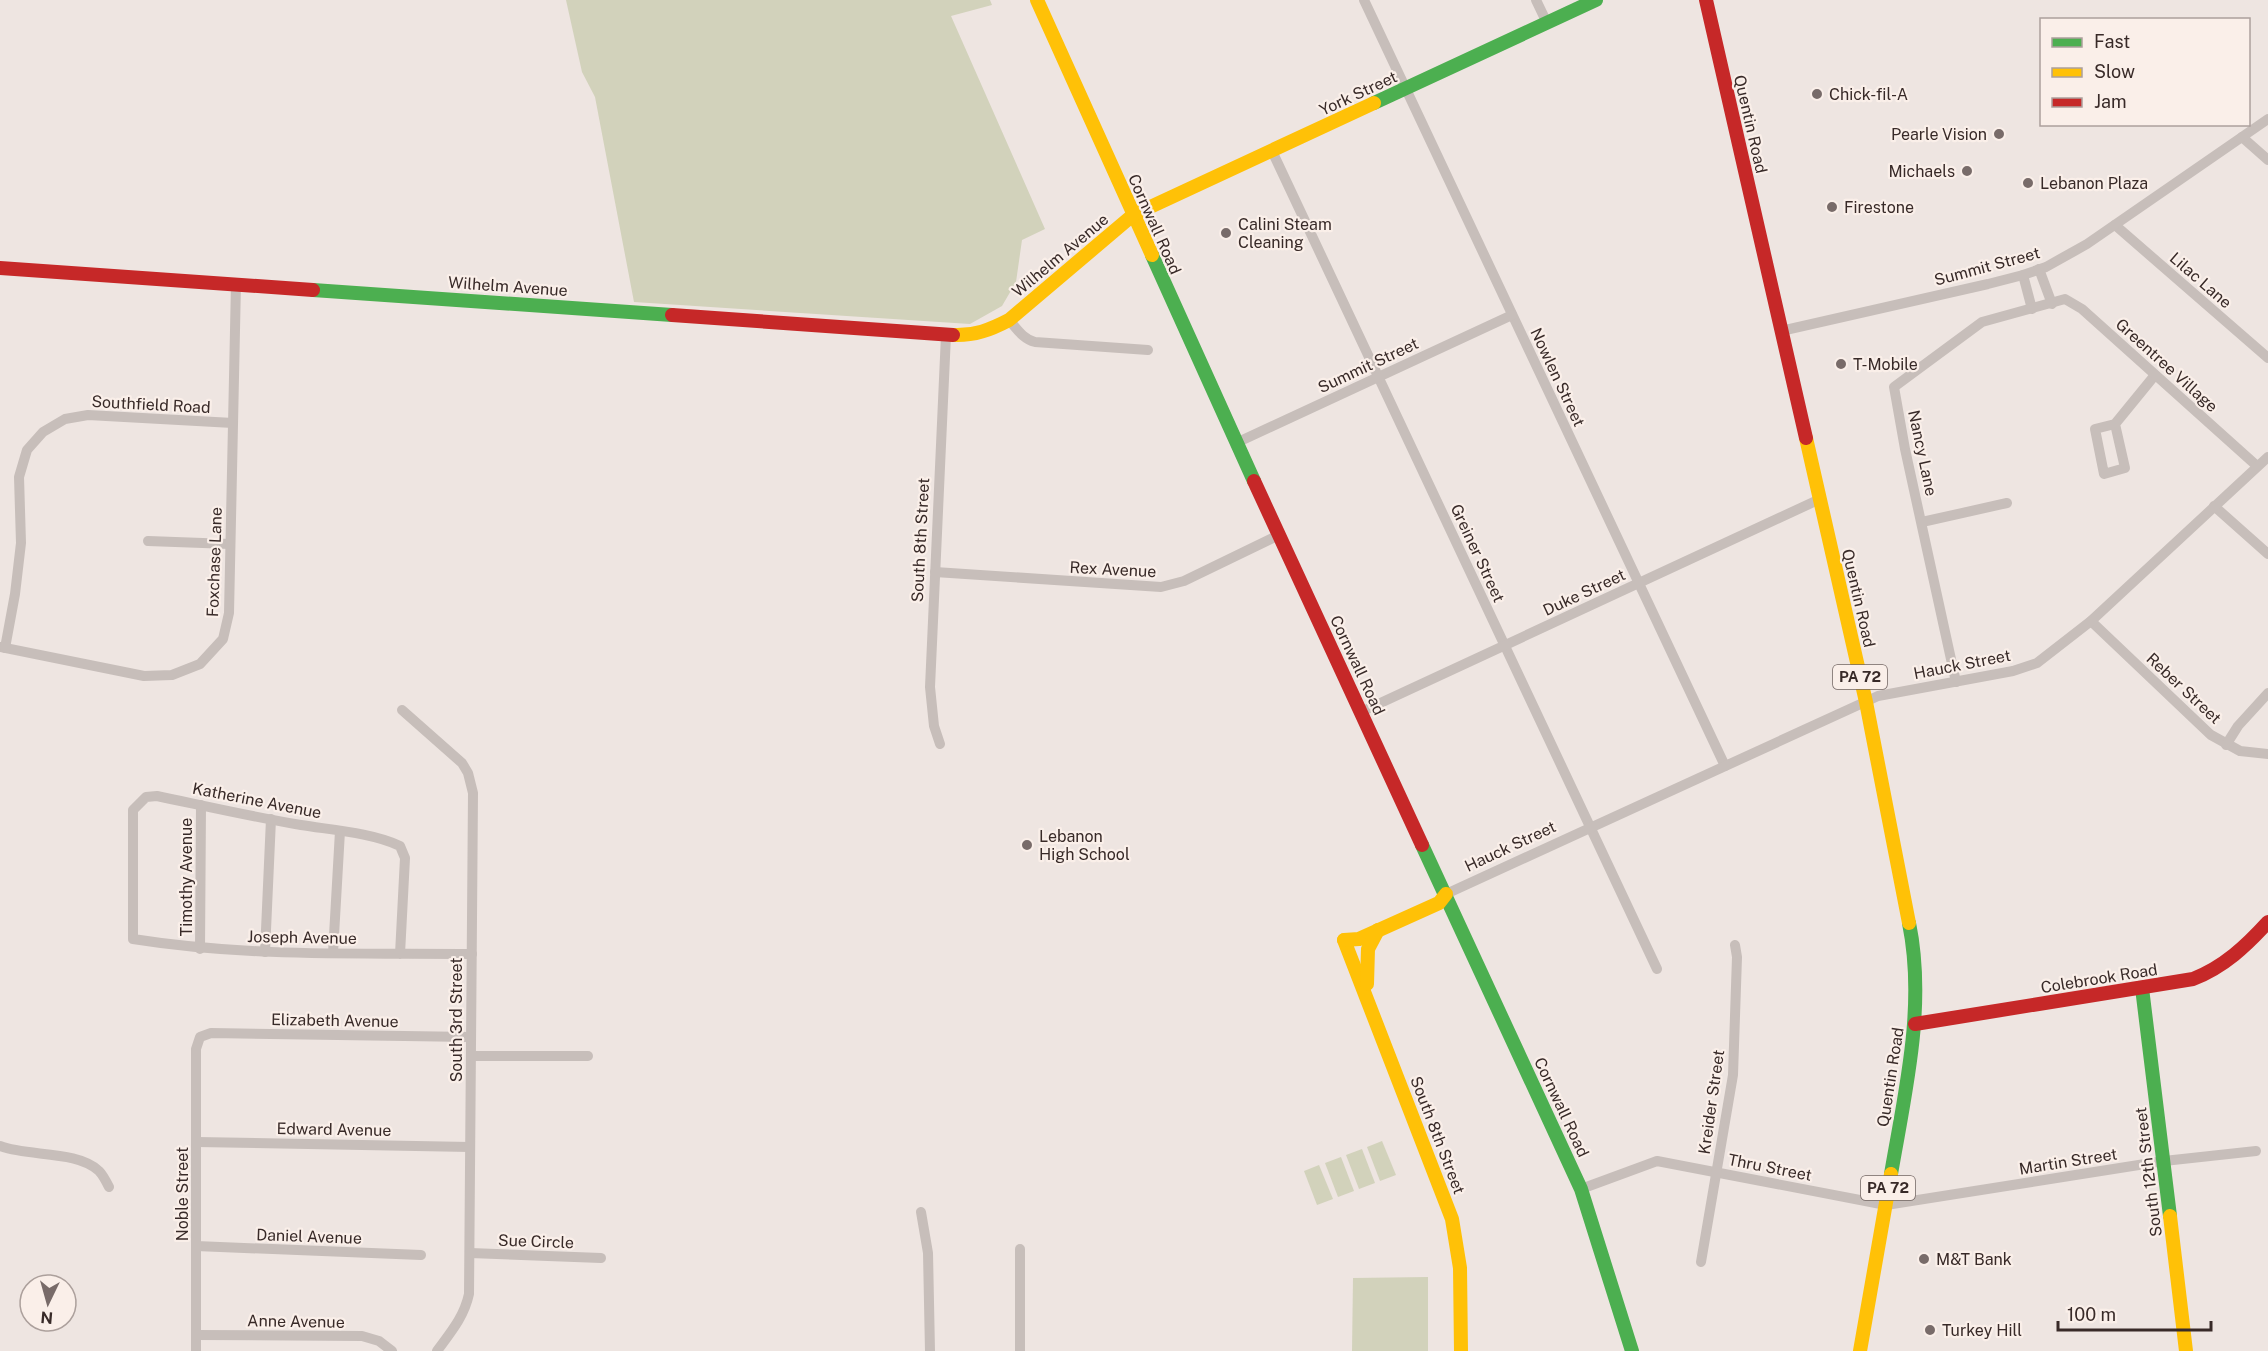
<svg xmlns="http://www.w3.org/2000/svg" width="2268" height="1351" font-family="'Public Sans',sans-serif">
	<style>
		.green { fill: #d2d2bb }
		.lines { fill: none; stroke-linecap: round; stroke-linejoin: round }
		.street { stroke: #c7beba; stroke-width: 10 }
		.fast { stroke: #4caf50; stroke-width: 14 }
		.slow { stroke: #ffc107; stroke-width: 14 }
		.jam { stroke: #c62828; stroke-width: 14 }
		.poi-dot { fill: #786b69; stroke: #faefe9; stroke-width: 2 }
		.labels { text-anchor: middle; stroke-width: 4.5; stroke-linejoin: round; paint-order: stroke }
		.shield { fill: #faefe9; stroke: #726562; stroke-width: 1.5 }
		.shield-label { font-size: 15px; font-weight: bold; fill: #382a28 }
		.street-label { font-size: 16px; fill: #382a28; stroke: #faefe9 }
		.poi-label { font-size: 16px; fill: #382a28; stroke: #faefe9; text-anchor: start }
	</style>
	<rect width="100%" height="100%" fill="#eee5e1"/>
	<!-- green -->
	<g class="green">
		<path d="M 566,0 L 990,0 L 992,5 L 951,16 L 1045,229 L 1022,240 L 1016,282 L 1002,306 L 970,324 L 634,302 L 595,97 L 582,72 Z"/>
		<path d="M 1382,1141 L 1396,1175 L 1380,1181 L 1367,1147 Z"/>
		<path d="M 1362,1149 L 1375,1183 L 1359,1189 L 1346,1155 Z"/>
		<path d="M 1341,1157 L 1354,1191 L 1338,1197 L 1325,1163 Z"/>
		<path d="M 1319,1165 L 1333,1199 L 1317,1205 L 1304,1171 Z"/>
		<path d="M 1428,1277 L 1428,1351 L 1352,1351 L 1353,1278 Z"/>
	</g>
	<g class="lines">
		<!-- street -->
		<g class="street">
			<path d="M 1364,0 L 1725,766"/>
			<path d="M 1536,0 L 1547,23"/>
			<path d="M 2242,137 L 2268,160"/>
			<path d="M 1272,151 L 1657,969"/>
			<path d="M 2115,225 L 2268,358"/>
			<path d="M 2039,269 L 2052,304"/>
			<path d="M 2023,275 L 2032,309"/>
			<path d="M 1009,320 C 1017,329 1023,339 1035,342 L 1148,350"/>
			<path d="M 1781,331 L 1988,284 L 2023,275 L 2046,267 L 2087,244 L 2268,119"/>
			<path d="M 2115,424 L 2125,468 L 2104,474 L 2095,429 L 2115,424 L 2155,375"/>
			<path d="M 1236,443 L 1512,315"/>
			<path d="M 2214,506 L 2268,554"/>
			<path d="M 1922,522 L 2007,503"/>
			<path d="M 148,541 L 230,544"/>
			<path d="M 935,572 L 1161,587 L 1184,581 L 1279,535"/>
			<path d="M 2091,621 L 2211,735 L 2240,751 L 2268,754"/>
			<path d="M 0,647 L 144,676 L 172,675 L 200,664 L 223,639 L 229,613 L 236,283"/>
			<path d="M 5,648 L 15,594 L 21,543 L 19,477 L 27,450 L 43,432 L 65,419 L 88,415 L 233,423"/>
			<path d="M 1956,682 L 1905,449 L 1894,387 L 1982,322 L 2065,299 L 2082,309 L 2257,466"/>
			<path d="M 402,710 L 462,763 L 468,773 L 473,793 L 469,1294 C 464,1317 451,1332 437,1351"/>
			<path d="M 1361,712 L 1820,499"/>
			<path d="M 940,744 L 934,726 L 930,687 L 946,335"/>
			<path d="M 2226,745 L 2238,726 L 2268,693"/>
			<path d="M 1446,894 L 1878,696 L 2013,671 L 2037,663 L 2091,621 L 2268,457"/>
			<path d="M 200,949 L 201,805"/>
			<path d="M 265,952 L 271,819"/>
			<path d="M 333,953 L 340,831"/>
			<path d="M 400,954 L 405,858 L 400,846 C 373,833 332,830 301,825 C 253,817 205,806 157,796 L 146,797 L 133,810 L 133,939 C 246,957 358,953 472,954"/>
			<path d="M 471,1056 L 588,1056"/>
			<path d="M 197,1142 L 470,1147"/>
			<path d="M 0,1146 C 27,1157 77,1150 99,1171 C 103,1175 106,1181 109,1187"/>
			<path d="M 1581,1189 L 1657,1161 L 1886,1205 L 2164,1161 L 2256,1151"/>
			<path d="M 921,1212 L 928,1253 L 930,1351"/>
			<path d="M 196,1246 L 421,1255"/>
			<path d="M 470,1253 L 601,1258"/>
			<path d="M 1701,1262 L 1733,1075 L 1737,957 L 1735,945"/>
			<path d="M 196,1335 L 362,1336 L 379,1341 L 392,1351"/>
			<path d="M 196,1351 L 196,1049 L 200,1037 L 211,1033 L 471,1037"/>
			<path d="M 1020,1351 L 1020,1249"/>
		</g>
		<!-- fast -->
		<g class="fast">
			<path d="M 1374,103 L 1596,0"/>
			<path d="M 1152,255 L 1254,481"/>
			<path d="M 313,290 L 672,315"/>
			<path d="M 1422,845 L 1581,1189 L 1632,1351"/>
			<path d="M 2142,988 L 2170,1216"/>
			<path d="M 1891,1174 C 1905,1092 1926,1006 1909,923"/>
		</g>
		<!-- slow -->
		<g class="slow">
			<path d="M 1037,0 L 1152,255"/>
			<path d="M 953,335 C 974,336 990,330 1009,320 L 1133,215 L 1374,103"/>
			<path d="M 1806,438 L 1866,702 L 1909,923"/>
			<path d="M 1344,940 L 1452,1219 L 1460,1268 L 1461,1351"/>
			<path d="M 1344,940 L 1359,939 L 1439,903 L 1446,894"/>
			<path d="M 1367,984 L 1368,949 L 1378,930"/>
			<path d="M 2170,1216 L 2186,1351"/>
			<path d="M 1860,1351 L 1891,1174"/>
		</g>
		<!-- jam -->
		<g class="jam">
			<path d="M 1706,0 L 1806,438"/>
			<path d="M 0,268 L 313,290"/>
			<path d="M 672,315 L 953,335"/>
			<path d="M 1254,481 L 1422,845"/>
			<path d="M 1915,1024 L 2193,979 C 2224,967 2246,946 2268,922"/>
		</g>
	</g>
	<!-- markers -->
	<g class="poi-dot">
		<circle cx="1817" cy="94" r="6"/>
		<circle cx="1999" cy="134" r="6"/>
		<circle cx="1967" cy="171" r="6"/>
		<circle cx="2028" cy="183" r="6"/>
		<circle cx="1832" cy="207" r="6"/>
		<circle cx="1226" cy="233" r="6"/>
		<circle cx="1841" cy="364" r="6"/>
		<circle cx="1027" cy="845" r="6"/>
		<circle cx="1924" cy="1259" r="6"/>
		<circle cx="1930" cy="1330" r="6"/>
	</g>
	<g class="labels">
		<!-- shield labels -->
		<g class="shield">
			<rect x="1833" y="665" width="54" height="24" rx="4.5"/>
			<rect x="1861" y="1176" width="54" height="24" rx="4.5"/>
		</g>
		<g class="shield-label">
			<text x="1860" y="682">PA 72</text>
			<text x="1888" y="1193">PA 72</text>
		</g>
		<!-- street labels -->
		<g class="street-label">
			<text transform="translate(1358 93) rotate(-25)" y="6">York Street</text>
			<text transform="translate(1751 124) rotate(77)" y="6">Quentin Road</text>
			<text transform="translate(1155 224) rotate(66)" y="6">Cornwall Road</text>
			<text transform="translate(1060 255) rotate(-40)" y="6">Wilhelm Avenue</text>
			<text transform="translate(1987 266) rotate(-15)" y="6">Summit Street</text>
			<text transform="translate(2201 280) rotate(41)" y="6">Lilac Lane</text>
			<text transform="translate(508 286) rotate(4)" y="6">Wilhelm Avenue</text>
			<text transform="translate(1368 365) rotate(-25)" y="6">Summit Street</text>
			<text transform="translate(2167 365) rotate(42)" y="6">Greentree Village</text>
			<text transform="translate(1558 377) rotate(65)" y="6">Nowlen Street</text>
			<text transform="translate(151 404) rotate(3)" y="6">Southfield Road</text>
			<text transform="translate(1923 453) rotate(78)" y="6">Nancy Lane</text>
			<text transform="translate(920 540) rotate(-87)" y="6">South 8th Street</text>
			<text transform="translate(1478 553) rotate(65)" y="6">Greiner Street</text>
			<text transform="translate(214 562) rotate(-88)" y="6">Foxchase Lane</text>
			<text transform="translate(1113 569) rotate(3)" y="6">Rex Avenue</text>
			<text transform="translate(1584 592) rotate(-25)" y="6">Duke Street</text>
			<text transform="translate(1859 598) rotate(77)" y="6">Quentin Road</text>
			<text transform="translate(1962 664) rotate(-11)" y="6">Hauck Street</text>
			<text transform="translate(1358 665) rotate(65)" y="6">Cornwall Road</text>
			<text transform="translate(2184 688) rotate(43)" y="6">Reber Street</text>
			<text transform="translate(257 800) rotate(11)" y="6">Katherine Avenue</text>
			<text transform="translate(1510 846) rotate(-25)" y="6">Hauck Street</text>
			<text transform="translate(186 877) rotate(-90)" y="6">Timothy Avenue</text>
			<text transform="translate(302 937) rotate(1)" y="6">Joseph Avenue</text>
			<text transform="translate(2099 978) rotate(-9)" y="6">Colebrook Road</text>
			<text transform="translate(335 1020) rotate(1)" y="6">Elizabeth Avenue</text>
			<text transform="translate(456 1020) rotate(-90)" y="6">South 3rd Street</text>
			<text transform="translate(1890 1077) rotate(-81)" y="6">Quentin Road</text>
			<text transform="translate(1711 1102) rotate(-82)" y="6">Kreider Street</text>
			<text transform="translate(1562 1107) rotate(65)" y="6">Cornwall Road</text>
			<text transform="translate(334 1129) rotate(1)" y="6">Edward Avenue</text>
			<text transform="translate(1438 1135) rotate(69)" y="6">South 8th Street</text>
			<text transform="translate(2068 1161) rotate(-9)" y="6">Martin Street</text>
			<text transform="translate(1770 1167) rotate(11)" y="6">Thru Street</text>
			<text transform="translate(2148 1172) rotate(-97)" y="6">South 12th Street</text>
			<text transform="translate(182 1194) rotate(-90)" y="6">Noble Street</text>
			<text transform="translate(309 1236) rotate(2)" y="6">Daniel Avenue</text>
			<text transform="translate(536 1241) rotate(2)" y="6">Sue Circle</text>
			<text transform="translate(296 1321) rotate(1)" y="6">Anne Avenue</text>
		</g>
		<!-- poi labels -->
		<g class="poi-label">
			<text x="1829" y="100">Chick-fil-A</text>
			<text x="1987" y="140" text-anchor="end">Pearle Vision</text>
			<text x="1955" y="177" text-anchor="end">Michaels</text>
			<text x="2040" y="189">Lebanon Plaza</text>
			<text x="1844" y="213">Firestone</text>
			<text x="1238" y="230">Calini Steam<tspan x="1238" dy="18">Cleaning</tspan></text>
			<text x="1853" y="370">T-Mobile</text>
			<text x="1039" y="842">Lebanon<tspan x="1039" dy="18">High School</tspan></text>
			<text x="1936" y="1265">M&amp;T Bank</text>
			<text x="1942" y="1336">Turkey Hill</text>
		</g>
	</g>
	<!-- legend -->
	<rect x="2040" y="18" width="210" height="108" fill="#faefe9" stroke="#aca09c" stroke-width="1.5"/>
	<rect x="2052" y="38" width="30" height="9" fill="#4caf50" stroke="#aca09c" stroke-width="1.5"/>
	<text x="2094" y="48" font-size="18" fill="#382a28">Fast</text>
	<rect x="2052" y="68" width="30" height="9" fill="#ffc107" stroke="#aca09c" stroke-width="1.5"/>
	<text x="2094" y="78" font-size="18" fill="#382a28">Slow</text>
	<rect x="2052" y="98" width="30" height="9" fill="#c62828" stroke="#aca09c" stroke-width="1.5"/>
	<text x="2094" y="108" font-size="18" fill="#382a28">Jam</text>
	<!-- north arrow -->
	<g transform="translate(48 1303) rotate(185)"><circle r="28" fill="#faefe9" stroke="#aca09c" stroke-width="1.5"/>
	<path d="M0-4.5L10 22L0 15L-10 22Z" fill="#786b69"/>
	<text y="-9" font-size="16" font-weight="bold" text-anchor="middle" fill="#382a28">N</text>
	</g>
	<!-- scale -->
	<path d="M2058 1321v9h153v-9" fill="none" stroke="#382a28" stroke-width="3"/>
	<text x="2067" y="1321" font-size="18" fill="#382a28" stroke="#faefe9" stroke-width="4.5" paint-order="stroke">100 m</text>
</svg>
